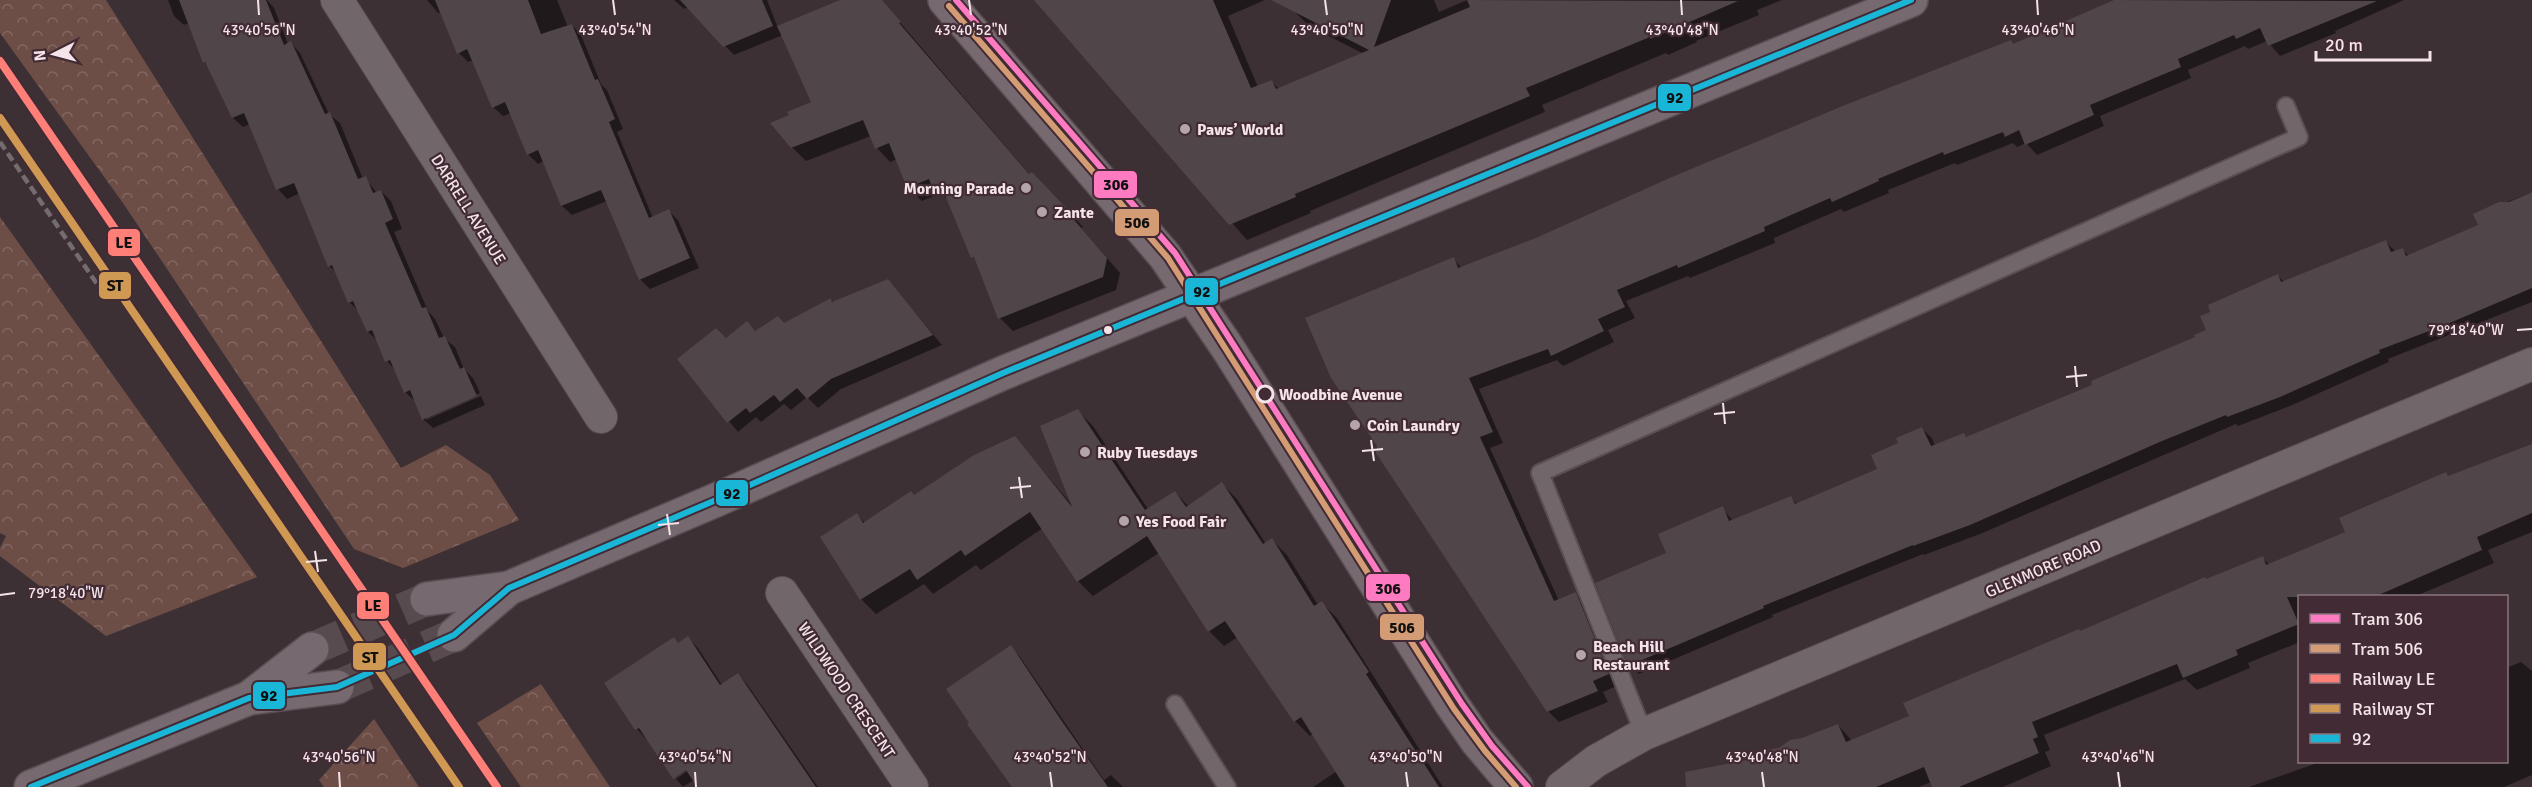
<svg xmlns="http://www.w3.org/2000/svg" width="2532" height="787" font-family="Signika,sans-serif">
	<style>
		.forest { fill: url(#forest-crowns) }
		.shadow { fill: #0007 }
		.building { fill: #504548 }
		.lines { fill: none; stroke-linecap: round; stroke-linejoin: round }
		.secondary-tunnel { stroke: #584b50; stroke-width: 33; stroke-dasharray: 33 16; stroke-linecap: butt }
		.lane-casing { stroke: #5a4e53; stroke-width: 20 }
		.street-casing { stroke: #5a4e53; stroke-width: 34 }
		.secondary-casing { stroke: #5a4e53; stroke-width: 36 }
		.lane { stroke: #71676b; stroke-width: 16 }
		.street { stroke: #71676b; stroke-width: 32 }
		.secondary { stroke: #766a70; stroke-width: 33 }
		.rail { stroke: #756c70; stroke-width: 4.5; stroke-dasharray: 9 4.5; stroke-linecap: butt }
		.bus-1-casing { stroke: #422b34; stroke-width: 10 }
		.bus-1 { stroke: #1ab6d8; stroke-width: 6 }
		.rail-1-casing { stroke: #422b34; stroke-width: 12 }
		.rail-2-casing { stroke: #422b34; stroke-width: 12 }
		.rail-1 { stroke: #fd7f77; stroke-width: 8 }
		.rail-2 { stroke: #d09953; stroke-width: 8 }
		.tram-1-casing { stroke: #422b34; stroke-width: 10 }
		.tram-2-casing { stroke: #422b34; stroke-width: 10 }
		.tram-1 { stroke: #fe7ac1; stroke-width: 6 }
		.tram-2 { stroke: #d39c74; stroke-width: 6 }
		.ticks { fill: none; stroke: #f4e4ea; stroke-width: 2 }
		.poi-dot { fill: #b4a5ab; stroke: #422b34; stroke-width: 2 }
		.bus-dot { fill: #f4e4ea; stroke: #422b34; stroke-width: 2 }
		.stop-dot { fill: #422b34; stroke: #f4e4ea; stroke-width: 3 }
		.labels { text-anchor: middle; stroke-width: 4.5; stroke-linejoin: round; paint-order: stroke }
		.poi-label { font-size: 16px; font-weight: bold; fill: #f4e4ea; stroke: #422b34; text-anchor: start }
		.street-label { font-size: 16px; fill: #f4e4ea; stroke: #422b34 }
		.stop-label { font-size: 16px; font-weight: bold; fill: #f4e4ea; stroke: #422b34; text-anchor: start }
		.ticks-label { font-size: 15px; text-anchor: middle; fill: #f4e4ea; stroke: #422b34; stroke-width: 4.5; stroke-linejoin: round; paint-order: stroke }
		.line-badge { stroke: #422b34; stroke-width: 2 }
		.pale-badge-label { font-size: 16px; text-anchor: middle; font-weight: bold; fill: #111 }
	</style>
	<defs>
		<pattern id="forest-crowns" width="20" height="18" patternUnits="userSpaceOnUse" patternTransform="scale(1.5)"><rect width="20" height="18" fill="#6d4e46"/><path d="M2 6a3 3 0 1 1 6 0M12 15a3 3 0 1 1 6 0" fill="none" stroke="#826761"/></pattern>
	</defs>
	<rect width="100%" height="100%" fill="#3d3035"/>
	<!-- forest -->
	<g class="forest">
		<path d="M 0,0 L 106,0 L 401,468 L 446,445 L 490,475 L 519,520 L 403,568 L 354,549 L 123,203 L 0,33 Z"/>
		<path d="M 0,217 L 257,577 L 106,636 L 0,556 L 0,548 L 6,536 L 0,533 Z"/>
		<path d="M 541,684 L 610,787 L 521,787 L 477,723 Z"/>
		<path d="M 374,719 L 419,787 L 324,787 L 319,780 Z"/>
	</g>
	<!-- shadow -->
	<g class="shadow">
		<path d="M 168,0 L 267,0 L 274,8 L 288,44 L 291,43 L 300,53 L 329,114 L 340,123 L 363,179 L 365,178 L 377,193 L 381,191 L 391,201 L 402,229 L 394,232 L 428,311 L 435,319 L 444,338 L 455,347 L 464,369 L 473,378 L 480,393 L 426,416 L 426,420 L 481,396 L 485,405 L 433,428 L 423,419 L 415,401 L 405,392 L 396,371 L 387,361 L 379,342 L 368,332 L 359,311 L 349,302 L 337,273 L 329,266 L 300,193 L 287,199 L 278,189 L 250,124 L 243,127 L 233,118 L 209,68 L 204,62 L 189,23 L 184,25 L 174,16 Z"/>
		<path d="M 427,0 L 557,0 L 568,27 L 572,25 L 581,35 L 601,84 L 607,90 L 623,129 L 617,132 L 653,218 L 669,211 L 678,220 L 699,268 L 650,289 L 640,279 L 607,201 L 572,215 L 562,206 L 544,161 L 538,164 L 528,154 L 511,113 L 503,116 L 493,107 L 473,60 L 468,62 L 459,53 L 441,12 L 438,13 Z"/>
		<path d="M 674,0 L 767,0 L 778,28 L 844,0 L 881,0 L 1030,175 L 1046,188 L 1083,227 L 1081,228 L 1120,273 L 1116,290 L 1013,331 L 1000,318 L 978,262 L 973,257 L 947,199 L 941,193 L 922,201 L 908,187 L 897,159 L 890,162 L 877,148 L 871,136 L 806,161 L 792,147 L 813,103 L 783,35 L 734,55 L 688,7 L 684,9 Z"/>
		<path d="M 1036,0 L 1265,0 L 1228,16 L 1258,87 L 1271,81 L 1279,89 L 1364,54 L 1309,26 L 1292,9 L 1288,0 L 1434,0 L 1439,12 L 1467,0 L 1782,0 L 1757,10 L 1759,15 L 1696,41 L 1697,42 L 1668,55 L 1666,53 L 1542,105 L 1545,112 L 1310,211 L 1311,213 L 1247,240 Z"/>
		<path d="M 2118,0 L 2404,0 L 2335,31 L 2336,33 L 2280,56 L 2267,41 L 2248,49 L 2245,46 L 2188,70 L 2191,78 L 2100,116 L 2104,126 L 2037,155 L 2026,143 L 2017,147 L 2013,143 L 1957,165 L 1955,163 L 1888,190 L 1889,193 L 1844,212 L 1841,209 L 1774,238 L 1775,243 L 1690,278 L 1688,276 L 1626,301 L 1635,318 L 1608,330 L 1614,342 L 1563,366 L 1557,360 L 1479,389 L 1503,443 L 1490,448 L 1559,601 L 1576,594 L 1587,604 L 1619,685 L 1603,692 L 1608,702 L 1559,722 L 1548,711 L 1377,453 L 1453,259 L 1462,268 L 2014,45 Z"/>
		<path d="M 2532,192 L 2532,302 L 2388,359 L 2389,362 L 2290,406 L 2238,426 L 2236,424 L 1980,534 L 1924,555 L 1923,554 L 1772,615 L 1773,617 L 1639,674 L 1629,665 L 1668,554 L 1722,508 L 1733,521 L 1791,498 L 1798,505 L 1879,470 L 1900,444 L 1922,429 L 1932,438 L 1935,446 L 1964,435 L 1967,438 L 2094,386 L 2197,338 L 2278,276 L 2284,282 L 2385,241 L 2396,252 L 2402,249 L 2409,256 L 2480,226 L 2475,215 Z"/>
		<path d="M 887,280 L 942,345 L 841,389 L 818,408 L 807,397 L 791,410 L 784,404 L 761,422 L 756,417 L 738,432 L 679,360 L 726,340 L 747,323 L 756,332 L 784,324 L 831,299 L 834,303 Z"/>
		<path d="M 1078,411 L 1093,426 L 1148,509 L 1175,492 L 1189,507 L 1222,484 L 1237,499 L 1266,544 L 1272,540 L 1287,555 L 1318,605 L 1322,603 L 1337,618 L 1443,787 L 1313,787 L 1337,771 L 1313,734 L 1310,736 L 1295,721 L 1238,637 L 1224,646 L 1209,631 L 1159,553 L 1093,596 L 1078,581 L 1043,528 L 981,570 L 976,565 L 933,594 L 924,584 L 876,614 L 861,599 L 822,537 L 857,515 L 865,523 L 1015,438 L 1073,506 Z"/>
		<path d="M 2532,445 L 2532,532 L 2488,550 L 2494,563 L 2416,596 L 2300,596 L 2300,642 L 2248,663 L 2250,668 L 2197,690 L 2185,679 L 2044,735 L 2050,750 L 2045,752 L 2051,766 L 2003,787 L 1936,787 L 1931,782 L 1919,787 L 1687,787 L 1838,725 L 1852,741 L 1911,716 L 2080,633 L 2262,558 L 2270,565 L 2347,532 L 2446,474 L 2449,477 Z"/>
		<path d="M 688,638 L 698,648 L 722,685 L 738,675 L 747,684 L 818,787 L 699,787 L 694,780 L 683,787 L 676,779 L 693,767 L 646,739 L 637,729 L 606,683 Z"/>
		<path d="M 1011,647 L 1020,657 L 1104,780 L 1111,775 L 1123,787 L 1013,787 Z"/>
		<path d="M 2521,662 L 2532,671 L 2532,775 L 2504,787 L 2249,787 L 2320,762 L 2506,762 L 2506,668 Z"/>
	</g>
	<!-- building -->
	<g class="building">
		<path d="M 179,0 L 266,0 L 284,45 L 291,41 L 325,114 L 330,112 L 358,179 L 366,176 L 373,193 L 381,190 L 393,219 L 385,223 L 422,308 L 426,307 L 439,338 L 445,336 L 460,369 L 464,367 L 477,396 L 422,420 L 410,390 L 404,393 L 390,360 L 385,362 L 372,330 L 367,332 L 353,301 L 348,303 L 332,265 L 328,267 L 294,183 L 276,190 L 244,113 L 232,118 L 205,62 L 203,63 Z"/>
		<path d="M 435,0 L 528,0 L 541,34 L 572,24 L 595,80 L 598,79 L 615,119 L 609,122 L 649,218 L 669,209 L 690,258 L 639,280 L 601,190 L 561,206 L 538,150 L 527,155 L 505,102 L 492,108 L 467,49 L 457,54 Z"/>
		<path d="M 680,0 L 762,0 L 773,26 L 723,47 Z"/>
		<path d="M 840,0 L 882,0 L 901,22 L 899,23 L 1029,174 L 1032,172 L 1071,213 L 1069,214 L 1107,258 L 1103,277 L 998,319 L 974,257 L 971,258 L 940,183 L 932,187 L 929,179 L 907,188 L 889,143 L 875,149 L 863,120 L 791,148 L 770,123 L 789,115 L 787,112 L 811,102 L 777,26 Z"/>
		<path d="M 1034,0 L 1213,0 L 1251,88 L 1272,80 L 1276,89 L 1369,50 L 1271,0 L 1391,0 L 1374,47 L 1470,7 L 1467,0 L 1738,1 L 1650,39 L 1650,37 L 1526,88 L 1530,96 L 1295,194 L 1296,197 L 1229,225 Z"/>
		<path d="M 2114,0 L 2377,1 L 2268,46 L 2260,28 L 2236,39 L 2234,35 L 2178,59 L 2181,67 L 2090,105 L 2094,115 L 2025,145 L 2019,130 L 2005,137 L 2003,132 L 1944,155 L 1943,152 L 1878,179 L 1879,181 L 1832,202 L 1830,198 L 1764,227 L 1765,231 L 1678,268 L 1677,265 L 1617,290 L 1625,307 L 1598,319 L 1604,331 L 1551,356 L 1548,349 L 1469,378 L 1493,432 L 1480,437 L 1554,601 L 1576,592 L 1609,674 L 1593,681 L 1598,691 L 1547,712 L 1376,453 L 1377,446 L 1331,378 L 1305,318 L 1454,257 L 1458,268 L 1538,237 L 1672,177 L 1845,105 L 2011,40 L 2013,44 Z"/>
		<path d="M 2532,192 L 2532,288 L 2445,325 L 2379,350 L 2380,353 L 2280,397 L 2227,417 L 2226,415 L 2162,441 L 1970,525 L 1913,546 L 1913,545 L 1763,606 L 1764,608 L 1628,666 L 1595,583 L 1666,553 L 1658,534 L 1723,506 L 1729,521 L 1791,496 L 1795,504 L 1877,469 L 1871,455 L 1898,443 L 1896,438 L 1922,427 L 1931,446 L 1964,433 L 1966,437 L 2092,385 L 2091,381 L 2195,337 L 2194,335 L 2206,330 L 2200,316 L 2210,312 L 2208,305 L 2278,274 L 2281,282 L 2386,240 L 2391,252 L 2403,248 L 2406,256 L 2478,225 L 2473,214 L 2499,202 L 2509,202 Z"/>
		<path d="M 888,279 L 933,335 L 831,379 L 807,399 L 797,388 L 780,402 L 774,395 L 750,413 L 746,408 L 727,423 L 677,359 L 716,328 L 726,338 L 747,321 L 755,331 L 778,316 L 784,323 L 831,298 L 832,302 Z"/>
		<path d="M 1078,409 L 1145,510 L 1175,491 L 1186,507 L 1222,482 L 1263,544 L 1272,538 L 1314,606 L 1322,601 L 1369,672 L 1366,674 L 1439,787 L 1345,787 L 1301,717 L 1294,722 L 1225,621 L 1208,632 L 1147,536 L 1077,582 L 1030,512 L 965,556 L 961,550 L 917,580 L 910,569 L 860,600 L 820,537 L 857,513 L 863,523 L 911,491 L 914,495 L 974,455 L 1015,436 L 1072,507 L 1040,426 Z"/>
		<path d="M 2532,444 L 2532,513 L 2477,537 L 2482,550 L 2374,597 L 2287,597 L 2299,624 L 2236,650 L 2238,655 L 2183,678 L 2177,664 L 2032,722 L 2038,737 L 2033,739 L 2039,753 L 1959,787 L 1932,787 L 1924,767 L 1876,787 L 1686,787 L 1685,772 L 1752,759 L 1766,750 L 1779,748 L 1790,740 L 1802,738 L 1838,724 L 1846,742 L 1909,716 L 1903,703 L 2079,629 L 2080,631 L 2205,577 L 2206,579 L 2263,556 L 2266,565 L 2345,532 L 2339,518 L 2446,472 L 2448,476 Z"/>
		<path d="M 688,636 L 720,685 L 738,673 L 816,787 L 697,787 L 686,770 L 673,779 L 639,728 L 635,730 L 604,683 L 674,637 L 678,643 Z"/>
		<path d="M 1011,645 L 1061,720 L 1108,787 L 1012,787 L 967,724 L 969,723 L 946,689 Z"/>
	</g>
	<g class="lines">
		<!-- secondary-tunnel -->
		<g class="secondary-tunnel">
			<path d="M 312,649 L 427,599"/>
			<path d="M 337,687 L 454,635"/>
		</g>
		<defs>
			<g id="lane">
				<path d="M 1175,704 L 1227,787"/>
				<path d="M 1644,734 L 1540,473 L 2299,137 L 2286,106"/>
			</g>
			<g id="street">
				<path d="M 337,0 L 601,417"/>
				<path d="M 782,593 L 912,787"/>
				<path d="M 1562,787 L 1596,761 L 1644,734 L 2532,364"/>
			</g>
			<g id="secondary">
				<path d="M 945,0 L 1165,256 L 1227,347 L 1451,703 L 1477,741 L 1516,787"/>
				<path d="M 427,599 L 509,588 L 716,500 L 1003,373 L 1911,0"/>
				<path d="M 454,635 L 509,588"/>
				<path d="M 249,698 L 312,649"/>
				<path d="M 31,787 L 249,698 L 337,687"/>
			</g>
		</defs>
		<!-- lane casing -->
		<use href="#lane" class="lane-casing"/>
		<!-- street casing -->
		<use href="#street" class="street-casing"/>
		<!-- secondary casing -->
		<use href="#secondary" class="secondary-casing"/>
		<!-- lane -->
		<use href="#lane" class="lane"/>
		<!-- street -->
		<use href="#street" class="street"/>
		<!-- secondary -->
		<use href="#secondary" class="secondary"/>
		<!-- rail -->
		<path class="rail" d="M 0,142 L 97,284"/>
		<defs>
			<path id="bus-1" d="M 31,787 L 249,698 L 337,687 L 454,635 L 509,588 L 716,500 L 1003,373 L 1911,0"/>
		</defs>
		<!-- bus-1 casing -->
		<use href="#bus-1" class="bus-1-casing"/>
		<!-- bus-1 -->
		<use href="#bus-1" class="bus-1"/>
		<defs>
			<path id="rail-1" d="M 0,61 L 497,787"/>
			<path id="rail-2" d="M 0,118 L 459,787"/>
		</defs>
		<!-- rail-1 casing -->
		<use href="#rail-1" class="rail-1-casing"/>
		<!-- rail-2 casing -->
		<use href="#rail-2" class="rail-2-casing"/>
		<!-- rail-1 -->
		<use href="#rail-1" class="rail-1"/>
		<!-- rail-2 -->
		<use href="#rail-2" class="rail-2"/>
		<defs>
			<path id="tram-1" d="M 956,0 L 1175,253 L 1462,704 L 1492,746 L 1528,787"/>
			<path id="tram-2" d="M 949,6 L 1168,258 L 1454,709 L 1485,751 L 1516,787"/>
		</defs>
		<!-- tram-1 casing -->
		<use href="#tram-1" class="tram-1-casing"/>
		<!-- tram-2 casing -->
		<use href="#tram-2" class="tram-2-casing"/>
		<!-- tram-1 -->
		<use href="#tram-1" class="tram-1"/>
		<!-- tram-2 -->
		<use href="#tram-2" class="tram-2"/>
	</g>
	<!-- ticks -->
	<path class="ticks" d="M 258,0 L 259,15M 613,0 L 615,15M 969,0 L 971,15M 1325,0 L 1327,15M 1681,0 L 1682,15M 2037,0 L 2038,15M 2517,330 L 2532,329M 2075,366 L 2077,387M 2066,377 L 2087,375M 1723,403 L 1725,424M 1714,414 L 1735,412M 1371,440 L 1374,461M 1362,451 L 1383,449M 1019,477 L 1022,498M 1010,488 L 1031,486M 667,514 L 670,535M 658,525 L 679,523M 315,551 L 318,572M 306,562 L 327,560M 0,595 L 15,593M 339,772 L 340,787M 695,772 L 696,787M 1050,772 L 1052,787M 1406,772 L 1408,787M 1762,772 L 1764,787M 2118,772 L 2120,787"/>
	<!-- markers -->
	<g class="poi-dot">
		<circle cx="1185" cy="129" r="6"/>
		<circle cx="1026" cy="188" r="6"/>
		<circle cx="1042" cy="212" r="6"/>
		<circle cx="1355" cy="425" r="6"/>
		<circle cx="1085" cy="452" r="6"/>
		<circle cx="1124" cy="521" r="6"/>
		<circle cx="1581" cy="655" r="6"/>
	</g>
	<circle class="bus-dot" cx="1108" cy="330" r="5"/>
	<circle class="stop-dot" cx="1265" cy="394" r="8"/>
	<g class="labels">
		<!-- poi labels -->
		<g class="poi-label">
			<text x="1197" y="135">Paws’ World</text>
			<text x="1014" y="194" text-anchor="end">Morning Parade</text>
			<text x="1054" y="218">Zante</text>
			<text x="1367" y="431">Coin Laundry</text>
			<text x="1097" y="458">Ruby Tuesdays</text>
			<text x="1136" y="527">Yes Food Fair</text>
			<text x="1593" y="652">Beach Hill<tspan x="1593" dy="18">Restaurant</tspan></text>
		</g>
		<!-- street labels -->
		<g class="street-label">
			<text transform="translate(469 209) rotate(58)" y="6">DARRELL AVENUE</text>
			<text transform="translate(2043 568) rotate(-23)" y="6">GLENMORE ROAD</text>
			<text transform="translate(847 690) rotate(56)" y="6">WILDWOOD CRESCENT</text>
		</g>
		<!-- stop labels -->
		<g class="stop-label">
			<text x="1279" y="400">Woodbine Avenue</text>
		</g>
	</g>
	<g class="ticks-label">
		<text x="259" y="35">43°40'56"N</text>
		<text x="615" y="35">43°40'54"N</text>
		<text x="971" y="35">43°40'52"N</text>
		<text x="1327" y="35">43°40'50"N</text>
		<text x="1682" y="35">43°40'48"N</text>
		<text x="2038" y="35">43°40'46"N</text>
		<text x="2466" y="335">79°18'40"W</text>
		<text x="66" y="598">79°18'40"W</text>
		<text x="339" y="762">43°40'56"N</text>
		<text x="695" y="762">43°40'54"N</text>
		<text x="1050" y="762">43°40'52"N</text>
		<text x="1406" y="762">43°40'50"N</text>
		<text x="1762" y="762">43°40'48"N</text>
		<text x="2118" y="762">43°40'46"N</text>
	</g>
	<g class="line-badge">
		<rect x="1657" y="83" width="35" height="29" rx="6" fill="#1ab6d8"/>
		<rect x="1093" y="170" width="45" height="29" rx="6" fill="#fe7ac1"/>
		<rect x="1114" y="208" width="46" height="29" rx="6" fill="#d39c74"/>
		<rect x="107" y="228" width="34" height="29" rx="6" fill="#fd7f77"/>
		<rect x="98" y="271" width="34" height="29" rx="6" fill="#d09953"/>
		<rect x="1184" y="277" width="35" height="29" rx="6" fill="#1ab6d8"/>
		<rect x="715" y="479" width="34" height="28" rx="6" fill="#1ab6d8"/>
		<rect x="1365" y="573" width="46" height="29" rx="6" fill="#fe7ac1"/>
		<rect x="356" y="591" width="34" height="29" rx="6" fill="#fd7f77"/>
		<rect x="1379" y="613" width="46" height="28" rx="6" fill="#d39c74"/>
		<rect x="352" y="642" width="35" height="29" rx="6" fill="#d09953"/>
		<rect x="252" y="681" width="34" height="29" rx="6" fill="#1ab6d8"/>
	</g>
	<g class="pale-badge-label">
		<text x="1675" y="103">92</text>
		<text x="1116" y="190">306</text>
		<text x="1137" y="228">506</text>
		<text x="124" y="248">LE</text>
		<text x="115" y="291">ST</text>
		<text x="1202" y="297">92</text>
		<text x="732" y="499">92</text>
		<text x="1388" y="594">306</text>
		<text x="373" y="611">LE</text>
		<text x="1402" y="633">506</text>
		<text x="370" y="663">ST</text>
		<text x="269" y="701">92</text>
	</g>
	<!-- legend -->
	<rect x="2298" y="595" width="210" height="168" fill="#422b34" stroke="#89757d" stroke-width="1.5"/>
	<rect x="2310" y="614" width="30" height="9" fill="#fe7ac1" stroke="#89757d" stroke-width="1.5"/>
	<text x="2352" y="625" font-size="18" fill="#f4e4ea">Tram 306</text>
	<rect x="2310" y="644" width="30" height="9" fill="#d39c74" stroke="#89757d" stroke-width="1.5"/>
	<text x="2352" y="655" font-size="18" fill="#f4e4ea">Tram 506</text>
	<rect x="2310" y="674" width="30" height="9" fill="#fd7f77" stroke="#89757d" stroke-width="1.5"/>
	<text x="2352" y="685" font-size="18" fill="#f4e4ea">Railway LE</text>
	<rect x="2310" y="704" width="30" height="9" fill="#d09953" stroke="#89757d" stroke-width="1.5"/>
	<text x="2352" y="715" font-size="18" fill="#f4e4ea">Railway ST</text>
	<rect x="2310" y="734" width="30" height="9" fill="#1ab6d8" stroke="#89757d" stroke-width="1.5"/>
	<text x="2352" y="745" font-size="18" fill="#f4e4ea">92</text>
	<!-- north arrow -->
	<g transform="translate(54 54) rotate(264)" stroke="#422b34" stroke-width="4.5" paint-order="stroke">
	<path d="M0-4.5L10 22L0 15L-10 22Z" fill="#f4e4ea"/>
	<text y="-9" font-size="16" font-weight="bold" text-anchor="middle" fill="#f4e4ea">N</text>
	</g>
	<!-- scale -->
	<path d="M2316 51v9h114v-9" fill="none" stroke="#f4e4ea" stroke-width="3"/>
	<text x="2325" y="51" font-size="18" fill="#f4e4ea" stroke="#422b34" stroke-width="4.5" paint-order="stroke">20 m</text>
</svg>
